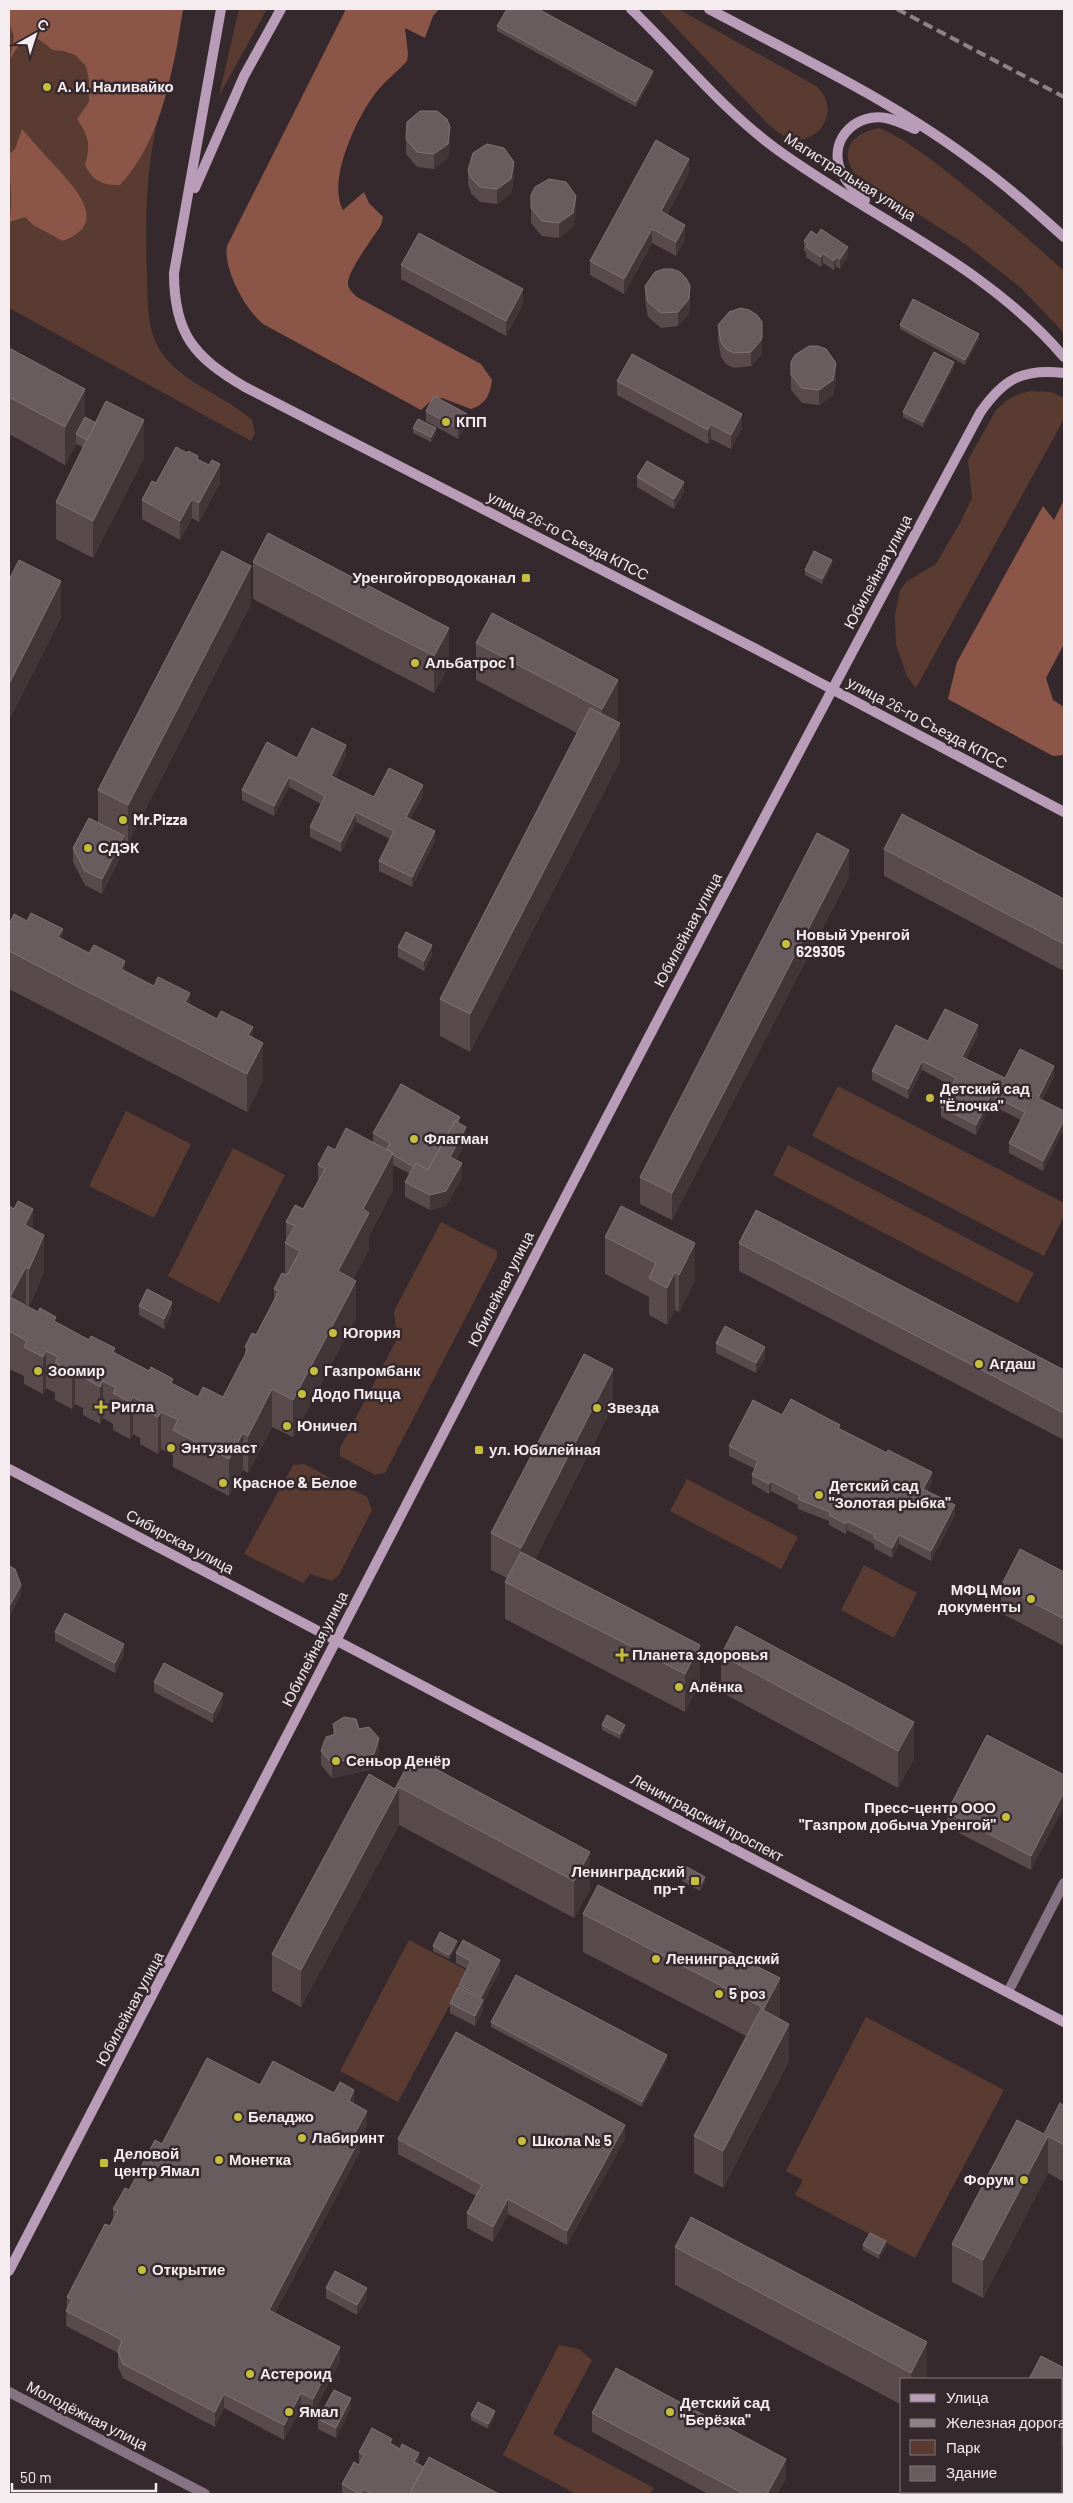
<svg xmlns="http://www.w3.org/2000/svg" width="1073" height="2503" font-family="Barlow,sans-serif">
	<style>
		.green { fill: #5a3b31 }
		.forest { fill: #8b5647 }
		.lines { fill: none; stroke-linecap: round; stroke-linejoin: round }
		.street { stroke: #867485; stroke-width: 10 }
		.secondary { stroke: #b99cb7; stroke-width: 10 }
		.rail { stroke: #8d8387; stroke-width: 4; stroke-dasharray: 10 5; stroke-linecap: butt }
		.wall { fill: #594b4c }
		.shaded-wall { fill: #433639 }
		.building { fill: #695c5e; stroke: #7f7374 }
		.poi-dot { fill: #c4bd3e; stroke: #35292e; stroke-width: 2 }
		.labels { text-anchor: middle; stroke-width: 5; stroke-linejoin: round; paint-order: stroke }
		.poi-label { font-size: 15px; font-weight: bold; fill: #f4ecef; stroke: #35292e; text-anchor: start }
		.street-label { font-size: 15px; fill: #f4ecef; stroke: #35292e }
	</style>
	<rect width="100%" height="100%" fill="#35292e"/>
	<!-- green -->
	<g class="green">
		<path d="M 9,9 L 183,9 C 181,24 179,39 176,54 C 170,78 161,102 156,127 C 146,175 145,226 147,274 C 148,301 146,328 161,352 C 183,384 224,395 252,420 L 255,433 L 251,441 L 9,308 Z"/>
		<path d="M 239,9 L 267,9 L 219,96 Z"/>
		<path d="M 658,9 L 678,9 L 816,86 C 844,111 816,146 790,139 C 782,136 774,129 767,123 Z"/>
		<path d="M 879,128 C 907,140 932,160 956,179 C 993,208 1029,239 1064,271 L 1064,333 L 1020,287 L 965,244 L 854,173 C 838,149 855,132 879,128 Z"/>
		<path d="M 1031,391 L 1051,392 L 1064,398 L 1064,419 L 916,688 L 907,676 L 896,645 L 895,615 L 900,590 L 907,581 L 936,564 L 961,521 L 972,498 L 968,460 L 996,410 L 1006,401 L 1019,394 Z"/>
		<path d="M 838,1086 L 1064,1203 L 1064,1216 L 1044,1256 L 812,1136 Z"/>
		<path d="M 126,1111 L 191,1144 L 154,1218 L 89,1186 Z"/>
		<path d="M 788,1145 L 1034,1273 L 1018,1303 L 773,1175 Z"/>
		<path d="M 233,1148 L 285,1175 L 219,1303 L 168,1276 Z"/>
		<path d="M 441,1222 L 497,1251 L 497,1257 L 385,1473 L 375,1475 L 340,1456 L 340,1448 L 397,1339 L 394,1311 Z"/>
		<path d="M 304,1464 L 367,1497 L 372,1510 L 339,1575 L 332,1581 L 310,1574 L 303,1583 L 244,1554 L 293,1465 Z"/>
		<path d="M 687,1479 L 798,1537 L 781,1569 L 670,1511 Z"/>
		<path d="M 864,1565 L 917,1593 L 894,1638 L 841,1610 Z"/>
		<path d="M 409,1940 L 468,1971 L 398,2102 L 340,2071 Z"/>
		<path d="M 866,2017 L 1004,2090 L 915,2258 L 795,2195 L 803,2180 L 786,2171 Z"/>
		<path d="M 559,2345 L 579,2349 L 592,2360 L 553,2434 L 654,2488 L 650,2494 L 576,2494 L 503,2455 Z"/>
	</g>
	<!-- forest -->
	<g class="forest">
		<path d="M 9,9 L 183,9 C 173,69 163,138 120,185 C 104,186 92,181 85,165 C 91,145 89,137 77,119 L 89,102 L 89,80 L 86,66 L 75,55 L 64,51 L 53,50 L 37,38 L 28,38 L 20,43 L 10,59 L 14,36 L 9,23 Z"/>
		<path d="M 346,9 L 439,9 L 433,16 L 425,38 L 405,28 L 408,54 L 407,61 C 396,73 381,84 372,98 C 355,122 327,182 343,210 L 364,192 L 369,203 L 383,217 L 381,225 C 374,237 347,271 348,284 C 348,289 353,293 357,297 L 481,364 L 492,380 C 490,395 486,404 471,409 L 442,398 L 432,400 L 421,410 L 263,324 C 245,309 223,269 227,246 Z"/>
		<path d="M 22,129 C 33,142 44,154 56,167 C 76,189 110,224 63,241 L 33,225 L 25,217 L 9,222 C 14,201 9,176 9,154 L 15,149 Z"/>
		<path d="M 1064,500 L 1064,644 L 1046,678 L 1053,700 L 1064,707 L 1064,755 L 1053,756 L 948,699 L 957,662 L 1043,506 L 1054,520 Z"/>
	</g>
	<g class="lines">
		<!-- street -->
		<g class="street">
			<path d="M 1008,1992 L 1064,1883"/>
			<path d="M 9,2392 L 205,2494"/>
		</g>
		<!-- secondary -->
		<g class="secondary">
			<path d="M 221,9 L 174,273 C 174,334 194,357 245,387 L 756,649 L 1064,812"/>
			<path d="M 631,9 C 679,55 721,108 775,148 C 872,219 985,264 1064,357"/>
			<path d="M 709,9 C 799,57 893,101 974,162 C 1006,185 1035,211 1064,237"/>
			<path d="M 195,188 L 244,76 L 281,9"/>
			<path d="M 865,200 C 855,191 843,180 839,166 C 831,137 857,113 886,118 C 896,120 906,125 915,129"/>
			<path d="M 9,1469 L 1064,2022"/>
			<path d="M 9,2271 C 180,1945 348,1616 518,1289 C 669,995 824,704 980,413 C 1003,379 1023,368 1064,373"/>
		</g>
		<!-- rail -->
		<path class="rail" d="M 897,9 L 1064,97"/>
	</g>
	<!-- wall -->
	<g class="wall">
		<path d="M 497,26 L 653,76 L 636,107 L 497,31 Z"/>
		<path d="M 406,139 L 450,142 L 448,158 L 434,169 L 417,167 L 406,154 Z"/>
		<path d="M 468,170 L 514,177 L 511,193 L 497,204 L 480,202 L 471,193 L 468,184 Z"/>
		<path d="M 689,173 L 667,215 L 685,239 L 676,256 L 652,243 L 624,294 L 590,275 L 590,261 Z"/>
		<path d="M 531,195 L 576,211 L 573,227 L 559,238 L 542,236 L 531,223 Z"/>
		<path d="M 804,241 L 848,256 L 840,269 L 836,266 L 834,270 L 823,263 L 821,267 L 806,257 L 806,252 L 804,251 Z"/>
		<path d="M 401,265 L 523,304 L 506,336 L 401,279 Z"/>
		<path d="M 645,286 L 690,301 L 689,314 L 678,326 L 661,328 L 648,317 L 645,300 Z"/>
		<path d="M 718,325 L 762,354 L 751,366 L 734,368 L 726,364 L 721,357 L 718,340 Z"/>
		<path d="M 900,325 L 979,339 L 965,365 L 900,329 Z"/>
		<path d="M 9,348 L 85,417 L 144,458 L 93,558 L 56,539 L 56,502 L 83,447 L 76,444 L 65,465 L 9,434 Z"/>
		<path d="M 791,362 L 836,378 L 833,395 L 819,405 L 802,403 L 791,390 Z"/>
		<path d="M 954,367 L 923,427 L 903,417 L 903,412 Z"/>
		<path d="M 617,381 L 742,428 L 731,449 L 711,439 L 708,444 L 617,395 Z"/>
		<path d="M 426,411 L 467,424 L 458,439 L 426,421 Z"/>
		<path d="M 413,428 L 436,433 L 431,442 L 413,433 Z"/>
		<path d="M 198,460 L 220,483 L 199,522 L 192,518 L 180,540 L 142,519 L 142,500 L 156,483 Z"/>
		<path d="M 637,477 L 684,492 L 674,509 L 637,487 Z"/>
		<path d="M 268,533 L 449,665 L 434,693 L 253,599 L 253,562 Z"/>
		<path d="M 832,565 L 822,584 L 805,575 L 805,570 Z"/>
		<path d="M 251,604 L 128,843 L 124,841 L 124,850 L 102,894 L 85,885 L 73,862 L 73,848 L 98,822 L 98,790 Z"/>
		<path d="M 476,643 L 618,717 L 615,721 L 620,761 L 470,1052 L 440,1036 L 440,999 L 577,733 L 476,680 Z"/>
		<path d="M 346,755 L 335,778 L 374,797 L 423,795 L 410,819 L 435,841 L 412,887 L 379,871 L 379,861 L 390,839 L 356,822 L 341,852 L 310,837 L 310,827 L 321,804 L 289,787 L 274,816 L 242,800 L 242,790 L 297,758 Z"/>
		<path d="M 884,849 L 1064,899 L 1064,971 L 884,876 Z"/>
		<path d="M 849,877 L 672,1220 L 640,1204 L 640,1177 Z"/>
		<path d="M 27,921 L 253,1037 L 263,1080 L 247,1112 L 9,989 L 9,925 Z"/>
		<path d="M 398,947 L 432,955 L 424,971 L 398,957 Z"/>
		<path d="M 978,1035 L 966,1059 L 1005,1078 L 1054,1076 L 1042,1100 L 1064,1111 L 1043,1171 L 1009,1153 L 1009,1143 L 1021,1120 L 991,1105 L 976,1135 L 941,1117 L 941,1107 L 952,1086 L 922,1070 L 908,1099 L 872,1080 L 872,1071 L 928,1041 Z"/>
		<path d="M 460,1124 L 466,1142 L 456,1160 L 462,1178 L 446,1206 L 430,1210 L 405,1197 L 405,1182 L 410,1174 L 393,1165 L 393,1190 L 369,1236 L 369,1250 L 353,1279 L 356,1318 L 293,1437 L 272,1427 L 248,1473 L 243,1470 L 229,1496 L 173,1467 L 173,1455 L 161,1449 L 158,1454 L 140,1444 L 140,1438 L 133,1434 L 130,1439 L 113,1430 L 113,1424 L 103,1418 L 100,1424 L 83,1415 L 83,1408 L 75,1404 L 72,1409 L 55,1400 L 55,1393 L 46,1388 L 43,1394 L 24,1384 L 24,1376 L 9,1369 L 9,1206 L 33,1229 L 44,1272 L 29,1306 L 26,1304 L 25,1306 L 198,1397 L 223,1397 L 245,1356 L 245,1347 L 256,1335 L 274,1300 L 274,1289 L 285,1274 L 285,1243 L 286,1241 L 286,1222 L 303,1209 L 318,1182 L 318,1165 L 335,1150 L 373,1142 L 373,1133 Z"/>
		<path d="M 605,1237 L 695,1280 L 679,1312 L 675,1310 L 667,1325 L 649,1315 L 649,1297 L 605,1274 Z"/>
		<path d="M 739,1243 L 1064,1370 L 1064,1440 L 739,1271 Z"/>
		<path d="M 139,1306 L 172,1312 L 164,1329 L 139,1315 Z"/>
		<path d="M 716,1343 L 765,1357 L 756,1373 L 716,1353 Z"/>
		<path d="M 613,1406 L 535,1559 L 700,1682 L 685,1712 L 505,1619 L 505,1582 L 507,1578 L 491,1570 L 491,1533 Z"/>
		<path d="M 782,1415 L 840,1429 L 932,1482 L 927,1491 L 955,1515 L 931,1561 L 899,1544 L 892,1558 L 874,1548 L 874,1544 L 847,1530 L 846,1534 L 829,1525 L 829,1521 L 798,1509 L 798,1505 L 771,1491 L 769,1494 L 752,1484 L 752,1475 L 755,1469 L 729,1456 L 729,1446 Z"/>
		<path d="M 9,1566 L 21,1594 L 10,1615 L 9,1614 Z"/>
		<path d="M 1064,1572 L 1064,1646 L 1001,1613 L 1001,1586 Z"/>
		<path d="M 55,1632 L 124,1654 L 115,1673 L 55,1641 Z"/>
		<path d="M 721,1655 L 914,1759 L 898,1788 L 721,1692 Z"/>
		<path d="M 154,1682 L 223,1704 L 213,1723 L 154,1692 Z"/>
		<path d="M 333,1724 L 359,1729 L 379,1753 L 374,1769 L 332,1778 L 321,1765 L 321,1751 L 333,1735 Z"/>
		<path d="M 602,1725 L 625,1730 L 620,1739 L 602,1730 Z"/>
		<path d="M 412,1756 L 590,1889 L 574,1918 L 399,1825 L 301,2007 L 272,1991 L 272,1954 L 395,1789 Z"/>
		<path d="M 1064,1775 L 1031,1870 L 947,1827 L 947,1812 Z"/>
		<path d="M 682,1876 L 705,1882 L 700,1891 L 682,1881 Z"/>
		<path d="M 583,1914 L 780,2015 L 778,2018 L 789,2061 L 723,2188 L 694,2173 L 694,2136 L 746,2036 L 583,1952 Z"/>
		<path d="M 433,1946 L 457,1946 L 449,1959 L 433,1951 Z"/>
		<path d="M 456,1953 L 500,1970 L 483,2003 L 483,2010 L 475,2026 L 450,2013 L 450,2003 L 459,1988 L 459,1985 L 467,1969 L 456,1963 Z"/>
		<path d="M 491,2022 L 667,2060 L 642,2107 L 491,2027 Z"/>
		<path d="M 260,2085 L 354,2104 L 367,2125 L 360,2140 L 360,2152 L 275,2313 L 340,2361 L 313,2414 L 301,2408 L 284,2440 L 224,2408 L 215,2427 L 123,2378 L 118,2367 L 118,2353 L 66,2326 L 67,2297 L 110,2226 L 113,2220 L 113,2209 L 129,2190 L 162,2144 Z"/>
		<path d="M 1064,2106 L 1064,2182 L 1048,2173 L 983,2298 L 952,2282 L 952,2244 L 1044,2134 Z"/>
		<path d="M 398,2139 L 625,2139 L 567,2245 L 508,2214 L 493,2242 L 467,2228 L 467,2213 L 476,2196 L 398,2154 Z"/>
		<path d="M 863,2245 L 886,2246 L 879,2259 L 863,2250 Z"/>
		<path d="M 675,2247 L 927,2379 L 902,2379 L 902,2405 L 675,2285 Z"/>
		<path d="M 326,2288 L 367,2298 L 357,2315 L 326,2298 Z"/>
		<path d="M 1064,2368 L 1064,2448 L 1062,2446 L 1062,2379 Z"/>
		<path d="M 351,2408 L 336,2438 L 318,2429 L 318,2419 Z"/>
		<path d="M 592,2413 L 786,2478 L 777,2494 L 708,2494 L 592,2432 Z"/>
		<path d="M 471,2415 L 495,2415 L 488,2429 L 471,2420 Z"/>
		<path d="M 392,2444 L 419,2464 L 424,2467 L 499,2494 L 342,2494 L 342,2484 L 359,2465 L 359,2452 Z"/>
	</g>
	<!-- shaded-wall -->
	<g class="shaded-wall">
		<path d="M 653,71 L 653,76 L 636,107 L 636,102 Z"/>
		<path d="M 450,127 L 450,142 L 448,158 L 434,169 L 434,154 Z"/>
		<path d="M 689,159 L 689,173 L 661,226 L 661,211 Z"/>
		<path d="M 514,162 L 514,177 L 511,193 L 497,204 L 497,189 Z"/>
		<path d="M 576,196 L 576,211 L 573,227 L 559,238 L 559,223 Z"/>
		<path d="M 685,225 L 685,239 L 676,256 L 676,242 Z"/>
		<path d="M 652,229 L 652,243 L 624,294 L 624,279 Z"/>
		<path d="M 848,247 L 848,256 L 840,269 L 840,259 Z"/>
		<path d="M 823,253 L 823,263 L 821,267 L 821,257 Z"/>
		<path d="M 836,257 L 836,266 L 834,270 L 834,261 Z"/>
		<path d="M 690,286 L 689,314 L 678,326 L 678,312 Z"/>
		<path d="M 523,289 L 523,304 L 506,336 L 506,321 Z"/>
		<path d="M 979,334 L 979,339 L 965,365 L 965,360 Z"/>
		<path d="M 762,339 L 762,354 L 751,366 L 751,352 Z"/>
		<path d="M 954,362 L 954,367 L 923,427 L 923,422 Z"/>
		<path d="M 836,363 L 836,378 L 833,395 L 819,405 L 819,390 Z"/>
		<path d="M 85,389 L 85,427 L 76,434 L 76,444 L 65,465 L 65,427 Z"/>
		<path d="M 467,414 L 467,424 L 458,439 L 458,429 Z"/>
		<path d="M 742,414 L 742,428 L 731,449 L 731,435 Z"/>
		<path d="M 144,420 L 144,458 L 93,558 L 93,521 Z"/>
		<path d="M 711,424 L 711,439 L 708,444 L 708,430 Z"/>
		<path d="M 436,428 L 436,433 L 431,442 L 431,437 Z"/>
		<path d="M 220,464 L 220,483 L 199,522 L 199,503 Z"/>
		<path d="M 684,482 L 684,492 L 674,509 L 674,499 Z"/>
		<path d="M 192,499 L 192,518 L 180,540 L 180,521 Z"/>
		<path d="M 832,560 L 832,565 L 822,584 L 822,579 Z"/>
		<path d="M 251,566 L 251,604 L 128,843 L 128,805 Z"/>
		<path d="M 61,581 L 61,618 L 9,721 L 9,684 Z"/>
		<path d="M 449,628 L 449,665 L 434,693 L 434,656 Z"/>
		<path d="M 618,680 L 618,717 L 602,747 L 602,709 Z"/>
		<path d="M 620,723 L 620,761 L 470,1052 L 470,1014 Z"/>
		<path d="M 346,745 L 346,755 L 331,786 L 331,776 Z"/>
		<path d="M 289,777 L 289,787 L 274,816 L 274,806 Z"/>
		<path d="M 423,785 L 423,795 L 406,827 L 406,817 Z"/>
		<path d="M 356,812 L 356,822 L 341,852 L 341,842 Z"/>
		<path d="M 435,831 L 435,841 L 412,887 L 412,877 Z"/>
		<path d="M 124,836 L 124,850 L 102,894 L 102,879 Z"/>
		<path d="M 849,850 L 849,877 L 672,1220 L 672,1193 Z"/>
		<path d="M 63,929 L 63,967 L 58,937 Z"/>
		<path d="M 432,945 L 432,955 L 424,971 L 424,961 Z"/>
		<path d="M 125,961 L 125,998 L 121,969 Z"/>
		<path d="M 190,993 L 190,1031 L 185,1002 Z"/>
		<path d="M 978,1025 L 978,1035 L 962,1067 L 962,1057 Z"/>
		<path d="M 253,1027 L 253,1063 L 263,1043 L 263,1080 L 247,1112 L 247,1074 L 248,1035 Z"/>
		<path d="M 922,1061 L 922,1070 L 908,1099 L 908,1089 Z"/>
		<path d="M 1054,1066 L 1054,1076 L 1038,1108 L 1038,1098 Z"/>
		<path d="M 991,1095 L 991,1105 L 976,1135 L 976,1125 Z"/>
		<path d="M 460,1117 L 460,1126 L 428,1174 Z"/>
		<path d="M 1064,1120 L 1064,1129 L 1043,1171 L 1043,1161 Z"/>
		<path d="M 466,1127 L 466,1142 L 450,1171 L 450,1157 Z"/>
		<path d="M 393,1153 L 393,1190 L 369,1236 L 369,1250 L 338,1308 L 338,1271 L 363,1209 Z"/>
		<path d="M 462,1163 L 462,1178 L 446,1206 L 430,1210 L 430,1195 Z"/>
		<path d="M 33,1209 L 33,1247 L 25,1225 Z"/>
		<path d="M 44,1235 L 44,1272 L 29,1306 L 29,1269 Z"/>
		<path d="M 695,1243 L 695,1280 L 679,1312 L 679,1275 Z"/>
		<path d="M 26,1267 L 26,1304 L 11,1333 L 10,1297 Z"/>
		<path d="M 675,1272 L 675,1310 L 667,1325 L 667,1288 Z"/>
		<path d="M 356,1281 L 356,1318 L 293,1437 L 293,1400 Z"/>
		<path d="M 172,1302 L 172,1312 L 164,1329 L 164,1319 Z"/>
		<path d="M 765,1347 L 765,1357 L 756,1373 L 756,1363 Z"/>
		<path d="M 46,1351 L 46,1388 L 43,1394 L 43,1357 Z"/>
		<path d="M 75,1366 L 75,1404 L 72,1409 L 72,1372 Z"/>
		<path d="M 613,1369 L 613,1406 L 521,1586 L 521,1548 Z"/>
		<path d="M 103,1381 L 103,1418 L 100,1424 L 100,1387 Z"/>
		<path d="M 272,1389 L 272,1427 L 248,1473 L 248,1436 Z"/>
		<path d="M 133,1397 L 133,1434 L 130,1439 L 130,1402 Z"/>
		<path d="M 161,1412 L 161,1449 L 158,1454 L 158,1417 Z"/>
		<path d="M 243,1433 L 243,1470 L 229,1496 L 229,1459 Z"/>
		<path d="M 932,1472 L 932,1482 L 923,1498 L 923,1489 Z"/>
		<path d="M 771,1481 L 771,1491 L 769,1494 L 769,1484 Z"/>
		<path d="M 955,1505 L 955,1515 L 931,1561 L 931,1551 Z"/>
		<path d="M 847,1521 L 847,1530 L 846,1534 L 846,1524 Z"/>
		<path d="M 899,1535 L 899,1544 L 892,1558 L 892,1548 Z"/>
		<path d="M 21,1585 L 21,1594 L 10,1615 L 10,1605 Z"/>
		<path d="M 124,1644 L 124,1654 L 115,1673 L 115,1663 Z"/>
		<path d="M 700,1645 L 700,1682 L 685,1712 L 685,1674 Z"/>
		<path d="M 223,1694 L 223,1704 L 213,1723 L 213,1713 Z"/>
		<path d="M 914,1722 L 914,1759 L 898,1788 L 898,1751 Z"/>
		<path d="M 625,1725 L 625,1730 L 620,1739 L 620,1734 Z"/>
		<path d="M 379,1738 L 379,1753 L 374,1769 L 332,1778 L 332,1763 Z"/>
		<path d="M 399,1787 L 399,1825 L 301,2007 L 301,1970 Z"/>
		<path d="M 1064,1792 L 1064,1807 L 1031,1870 L 1031,1856 Z"/>
		<path d="M 590,1852 L 590,1889 L 574,1918 L 574,1881 Z"/>
		<path d="M 705,1877 L 705,1882 L 700,1891 L 700,1886 Z"/>
		<path d="M 457,1941 L 457,1946 L 449,1959 L 449,1955 Z"/>
		<path d="M 500,1960 L 500,1970 L 483,2003 L 483,2010 L 475,2026 L 475,2016 L 481,2004 L 481,1997 Z"/>
		<path d="M 780,1978 L 780,2015 L 763,2048 L 763,2010 Z"/>
		<path d="M 789,2024 L 789,2061 L 723,2188 L 723,2151 Z"/>
		<path d="M 667,2055 L 667,2060 L 642,2107 L 642,2102 Z"/>
		<path d="M 354,2090 L 354,2104 L 349,2101 Z"/>
		<path d="M 367,2111 L 367,2125 L 360,2140 L 360,2152 L 269,2325 L 269,2310 L 354,2135 Z"/>
		<path d="M 625,2125 L 625,2139 L 567,2245 L 567,2231 Z"/>
		<path d="M 1048,2136 L 1048,2173 L 983,2298 L 983,2260 Z"/>
		<path d="M 508,2199 L 508,2214 L 493,2242 L 493,2227 Z"/>
		<path d="M 886,2241 L 886,2246 L 879,2259 L 879,2254 Z"/>
		<path d="M 367,2288 L 367,2298 L 357,2315 L 357,2305 Z"/>
		<path d="M 927,2342 L 927,2379 L 911,2379 L 911,2373 Z"/>
		<path d="M 340,2347 L 340,2361 L 313,2414 L 313,2399 Z"/>
		<path d="M 301,2393 L 301,2408 L 284,2440 L 284,2425 Z"/>
		<path d="M 224,2394 L 224,2408 L 215,2427 L 215,2412 Z"/>
		<path d="M 351,2398 L 351,2408 L 336,2438 L 336,2428 Z"/>
		<path d="M 495,2411 L 495,2415 L 488,2429 L 488,2424 Z"/>
		<path d="M 419,2453 L 419,2468 L 414,2462 Z"/>
		<path d="M 786,2459 L 786,2478 L 777,2494 L 767,2494 Z"/>
	</g>
	<!-- building -->
	<g class="building">
		<path d="M 507,9 L 538,9 L 653,71 L 636,102 L 497,26 Z"/>
		<path d="M 420,111 L 437,111 L 447,119 L 450,127 L 448,144 L 434,154 L 417,152 L 406,139 L 407,122 Z"/>
		<path d="M 656,140 L 689,159 L 661,211 L 685,225 L 676,242 L 652,229 L 624,279 L 590,261 Z"/>
		<path d="M 487,144 L 504,148 L 514,162 L 511,179 L 497,189 L 480,187 L 471,178 L 468,170 L 473,153 Z"/>
		<path d="M 549,179 L 566,182 L 576,196 L 573,213 L 559,223 L 542,221 L 531,208 L 531,195 L 535,187 Z"/>
		<path d="M 821,229 L 848,247 L 840,259 L 836,257 L 834,261 L 823,253 L 821,257 L 806,247 L 808,244 L 804,241 L 811,231 L 817,235 Z"/>
		<path d="M 419,233 L 523,289 L 506,321 L 401,265 Z"/>
		<path d="M 664,269 L 672,269 L 680,272 L 686,278 L 690,286 L 689,299 L 678,312 L 661,313 L 648,302 L 645,286 L 655,272 Z"/>
		<path d="M 913,299 L 979,334 L 965,360 L 900,325 Z"/>
		<path d="M 741,308 L 749,310 L 757,315 L 762,322 L 762,339 L 751,352 L 734,353 L 726,349 L 721,342 L 718,325 L 729,312 Z"/>
		<path d="M 809,346 L 818,346 L 826,349 L 836,363 L 833,380 L 819,390 L 802,388 L 791,375 L 791,362 L 795,355 Z"/>
		<path d="M 9,348 L 85,389 L 65,427 L 9,397 Z"/>
		<path d="M 934,352 L 954,362 L 923,422 L 903,412 Z"/>
		<path d="M 632,354 L 742,414 L 731,435 L 711,424 L 708,430 L 617,381 Z"/>
		<path d="M 434,396 L 467,414 L 458,429 L 426,411 Z"/>
		<path d="M 106,401 L 144,420 L 93,521 L 56,502 Z"/>
		<path d="M 85,417 L 96,423 L 87,440 L 76,434 Z"/>
		<path d="M 418,419 L 436,428 L 431,437 L 413,428 Z"/>
		<path d="M 176,447 L 187,453 L 188,451 L 198,456 L 197,459 L 209,465 L 212,460 L 220,464 L 199,503 L 192,499 L 180,521 L 142,500 L 152,481 L 156,483 Z"/>
		<path d="M 647,461 L 684,482 L 674,499 L 637,477 Z"/>
		<path d="M 268,533 L 449,628 L 434,656 L 253,562 Z"/>
		<path d="M 222,551 L 251,566 L 128,805 L 98,790 Z"/>
		<path d="M 814,551 L 832,560 L 822,579 L 805,570 Z"/>
		<path d="M 19,560 L 61,581 L 9,684 L 9,580 Z"/>
		<path d="M 492,613 L 618,680 L 602,709 L 476,643 Z"/>
		<path d="M 590,708 L 620,723 L 470,1014 L 440,999 Z"/>
		<path d="M 312,728 L 346,745 L 331,776 L 374,797 L 389,768 L 423,785 L 406,817 L 435,831 L 412,877 L 379,861 L 394,831 L 356,812 L 341,842 L 310,827 L 325,796 L 289,777 L 274,806 L 242,790 L 267,742 L 297,758 Z"/>
		<path d="M 902,814 L 1064,899 L 1064,944 L 884,849 Z"/>
		<path d="M 89,818 L 124,836 L 102,879 L 85,871 L 73,848 Z"/>
		<path d="M 817,833 L 849,850 L 672,1193 L 640,1177 Z"/>
		<path d="M 31,913 L 63,929 L 58,937 L 89,953 L 94,945 L 125,961 L 121,969 L 154,986 L 158,977 L 190,993 L 185,1002 L 217,1019 L 221,1011 L 253,1027 L 248,1035 L 263,1043 L 247,1074 L 9,951 L 9,925 L 14,914 L 27,921 Z"/>
		<path d="M 406,932 L 432,945 L 424,961 L 398,947 Z"/>
		<path d="M 945,1009 L 978,1025 L 962,1057 L 1005,1078 L 1020,1049 L 1054,1066 L 1038,1098 L 1064,1111 L 1064,1120 L 1043,1161 L 1009,1143 L 1025,1112 L 991,1095 L 976,1125 L 941,1107 L 956,1078 L 922,1061 L 908,1089 L 872,1071 L 896,1025 L 928,1041 Z"/>
		<path d="M 401,1084 L 460,1117 L 457,1122 L 455,1121 L 428,1170 L 416,1163 L 414,1167 L 393,1155 L 393,1153 L 387,1149 L 390,1143 L 373,1133 Z"/>
		<path d="M 455,1121 L 466,1127 L 450,1157 L 462,1163 L 446,1191 L 430,1195 L 405,1182 L 416,1163 L 428,1170 Z"/>
		<path d="M 346,1128 L 393,1153 L 363,1209 L 369,1213 L 338,1271 L 356,1281 L 293,1400 L 272,1389 L 248,1436 L 243,1433 L 229,1459 L 173,1430 L 178,1420 L 161,1412 L 158,1417 L 140,1407 L 143,1402 L 133,1397 L 130,1402 L 113,1393 L 116,1388 L 103,1381 L 100,1387 L 83,1377 L 86,1372 L 75,1366 L 72,1372 L 55,1363 L 58,1357 L 46,1351 L 43,1357 L 24,1347 L 27,1341 L 9,1331 L 9,1206 L 14,1209 L 18,1201 L 33,1209 L 25,1225 L 44,1235 L 29,1269 L 26,1267 L 10,1297 L 38,1312 L 40,1308 L 56,1317 L 54,1321 L 89,1340 L 91,1336 L 115,1348 L 113,1352 L 149,1371 L 151,1367 L 173,1379 L 171,1383 L 198,1397 L 203,1387 L 223,1397 L 248,1349 L 245,1347 L 252,1333 L 256,1335 L 279,1291 L 274,1289 L 282,1273 L 287,1275 L 300,1251 L 285,1243 L 295,1226 L 286,1222 L 295,1205 L 303,1209 L 325,1169 L 318,1165 L 328,1146 L 335,1150 Z"/>
		<path d="M 621,1206 L 695,1243 L 679,1275 L 675,1272 L 667,1288 L 649,1278 L 656,1263 L 605,1237 Z"/>
		<path d="M 756,1210 L 1064,1370 L 1064,1413 L 739,1243 Z"/>
		<path d="M 147,1289 L 172,1302 L 164,1319 L 139,1306 Z"/>
		<path d="M 725,1326 L 765,1347 L 756,1363 L 716,1343 Z"/>
		<path d="M 584,1354 L 613,1369 L 521,1548 L 491,1533 Z"/>
		<path d="M 791,1399 L 840,1425 L 838,1428 L 887,1453 L 888,1450 L 932,1472 L 923,1489 L 955,1505 L 931,1551 L 899,1535 L 892,1548 L 874,1538 L 875,1535 L 847,1521 L 846,1524 L 829,1515 L 830,1512 L 798,1499 L 800,1496 L 771,1481 L 769,1484 L 752,1475 L 758,1461 L 729,1446 L 753,1400 L 782,1415 Z"/>
		<path d="M 1020,1549 L 1064,1572 L 1064,1619 L 1001,1586 Z"/>
		<path d="M 521,1552 L 700,1645 L 685,1674 L 505,1582 Z"/>
		<path d="M 9,1566 L 15,1569 L 21,1585 L 10,1605 L 9,1604 Z"/>
		<path d="M 65,1613 L 124,1644 L 115,1663 L 55,1632 Z"/>
		<path d="M 736,1626 L 914,1722 L 898,1751 L 721,1655 Z"/>
		<path d="M 164,1663 L 223,1694 L 213,1713 L 154,1682 Z"/>
		<path d="M 607,1715 L 625,1725 L 620,1734 L 602,1725 Z"/>
		<path d="M 344,1717 L 356,1719 L 359,1729 L 369,1727 L 379,1738 L 374,1754 L 332,1763 L 321,1751 L 326,1737 L 336,1734 L 333,1724 Z"/>
		<path d="M 987,1735 L 1064,1775 L 1064,1792 L 1031,1856 L 947,1812 Z"/>
		<path d="M 412,1756 L 590,1852 L 574,1881 L 399,1787 L 301,1970 L 272,1954 L 369,1774 L 395,1789 Z"/>
		<path d="M 687,1867 L 705,1877 L 700,1886 L 682,1876 Z"/>
		<path d="M 598,1885 L 780,1978 L 763,2010 L 789,2024 L 723,2151 L 694,2136 L 762,2007 L 583,1914 Z"/>
		<path d="M 440,1932 L 457,1941 L 449,1955 L 433,1946 Z"/>
		<path d="M 463,1940 L 500,1960 L 481,1997 L 459,1985 L 471,1961 L 456,1953 Z"/>
		<path d="M 516,1975 L 667,2055 L 642,2102 L 491,2022 Z"/>
		<path d="M 458,1987 L 483,2000 L 475,2016 L 450,2003 Z"/>
		<path d="M 456,2032 L 625,2125 L 567,2231 L 508,2199 L 493,2227 L 467,2213 L 482,2185 L 398,2139 Z"/>
		<path d="M 207,2058 L 260,2085 L 273,2061 L 334,2093 L 340,2082 L 354,2090 L 349,2101 L 367,2111 L 354,2135 L 360,2138 L 269,2310 L 340,2347 L 313,2399 L 301,2393 L 284,2425 L 224,2394 L 215,2412 L 123,2364 L 118,2352 L 122,2340 L 66,2311 L 72,2300 L 67,2297 L 105,2224 L 110,2226 L 118,2211 L 113,2209 L 125,2188 L 129,2190 L 155,2140 L 162,2144 Z"/>
		<path d="M 1060,2103 L 1064,2106 L 1064,2145 L 1048,2136 L 983,2260 L 952,2244 L 1017,2120 L 1044,2134 Z"/>
		<path d="M 691,2217 L 927,2342 L 911,2373 L 675,2247 Z"/>
		<path d="M 870,2233 L 886,2241 L 879,2254 L 863,2245 Z"/>
		<path d="M 335,2271 L 367,2288 L 357,2305 L 326,2288 Z"/>
		<path d="M 1041,2356 L 1064,2368 L 1064,2429 L 1062,2427 L 1062,2379 L 1029,2379 Z"/>
		<path d="M 616,2368 L 786,2459 L 767,2494 L 744,2494 L 592,2413 Z"/>
		<path d="M 334,2390 L 351,2398 L 336,2428 L 318,2419 Z"/>
		<path d="M 478,2402 L 495,2411 L 488,2424 L 471,2415 Z"/>
		<path d="M 372,2428 L 392,2439 L 390,2443 L 400,2449 L 402,2444 L 419,2453 L 414,2462 L 424,2467 L 411,2491 L 411,2494 L 373,2494 L 363,2489 L 360,2494 L 342,2484 L 354,2462 L 359,2465 L 364,2455 L 359,2452 Z"/>
		<path d="M 429,2457 L 499,2494 L 418,2494 L 411,2491 Z"/>
	</g>
	<!-- markers -->
	<g class="poi-dot">
		<circle cx="47" cy="87" r="5"/>
		<circle cx="446" cy="422" r="5"/>
		<rect x="521" y="573" width="10" height="10" rx="2.5"/>
		<circle cx="415" cy="663" r="5"/>
		<circle cx="123" cy="820" r="5"/>
		<circle cx="88" cy="848" r="5"/>
		<circle cx="786" cy="944" r="5"/>
		<circle cx="930" cy="1098" r="5"/>
		<circle cx="414" cy="1139" r="5"/>
		<circle cx="333" cy="1333" r="5"/>
		<circle cx="979" cy="1364" r="5"/>
		<circle cx="38" cy="1371" r="5"/>
		<circle cx="314" cy="1371" r="5"/>
		<circle cx="302" cy="1394" r="5"/>
		<path d="M98.5 1399.5h5v5h5v5h-5v5h-5v-5h-5v-5h5z"/>
		<circle cx="597" cy="1408" r="5"/>
		<circle cx="287" cy="1426" r="5"/>
		<circle cx="171" cy="1448" r="5"/>
		<rect x="474" y="1445" width="10" height="10" rx="2.5"/>
		<circle cx="223" cy="1483" r="5"/>
		<circle cx="819" cy="1495" r="5"/>
		<circle cx="1031" cy="1599" r="5"/>
		<path d="M619.5 1647.5h5v5h5v5h-5v5h-5v-5h-5v-5h5z"/>
		<circle cx="679" cy="1687" r="5"/>
		<circle cx="336" cy="1761" r="5"/>
		<circle cx="1006" cy="1817" r="5"/>
		<rect x="690" y="1876" width="10" height="10" rx="2.5"/>
		<circle cx="656" cy="1959" r="5"/>
		<circle cx="719" cy="1994" r="5"/>
		<circle cx="238" cy="2117" r="5"/>
		<circle cx="302" cy="2138" r="5"/>
		<circle cx="522" cy="2141" r="5"/>
		<circle cx="219" cy="2160" r="5"/>
		<rect x="99" y="2158" width="10" height="10" rx="2.5"/>
		<circle cx="1024" cy="2180" r="5"/>
		<circle cx="142" cy="2270" r="5"/>
		<circle cx="250" cy="2374" r="5"/>
		<circle cx="289" cy="2412" r="5"/>
		<circle cx="670" cy="2412" r="5"/>
	</g>
	<g class="labels">
		<!-- poi labels -->
		<g class="poi-label">
			<text x="57" y="92">А. И. Наливайко</text>
			<text x="456" y="427">КПП</text>
			<text x="516" y="583" text-anchor="end">Уренгойгорводоканал</text>
			<text x="425" y="668">Альбатрос 1</text>
			<text x="133" y="825">Mr.Pizza</text>
			<text x="98" y="853">СДЭК</text>
			<text x="796" y="940">Новый Уренгой<tspan x="796" dy="17">629305</tspan></text>
			<text x="940" y="1094">Детский сад<tspan x="940" dy="17">"Ёлочка"</tspan></text>
			<text x="424" y="1144">Флагман</text>
			<text x="343" y="1338">Югория</text>
			<text x="989" y="1369">Агдаш</text>
			<text x="48" y="1376">Зоомир</text>
			<text x="324" y="1376">Газпромбанк</text>
			<text x="312" y="1399">Додо Пицца</text>
			<text x="111" y="1412">Ригла</text>
			<text x="607" y="1413">Звезда</text>
			<text x="297" y="1431">Юничел</text>
			<text x="181" y="1453">Энтузиаст</text>
			<text x="489" y="1455">ул. Юбилейная</text>
			<text x="233" y="1488">Красное &amp; Белое</text>
			<text x="829" y="1491">Детский сад<tspan x="829" dy="17">"Золотая рыбка"</tspan></text>
			<text x="1021" y="1595" text-anchor="end">МФЦ Мои<tspan x="1021" dy="17">документы</tspan></text>
			<text x="632" y="1660">Планета здоровья</text>
			<text x="689" y="1692">Алёнка</text>
			<text x="346" y="1766">Сеньор Денёр</text>
			<text x="996" y="1813" text-anchor="end">Пресс-центр ООО<tspan x="996" dy="17">"Газпром добыча Уренгой"</tspan></text>
			<text x="685" y="1877" text-anchor="end">Ленинградский<tspan x="685" dy="17">пр-т</tspan></text>
			<text x="666" y="1964">Ленинградский</text>
			<text x="729" y="1999">5 роз</text>
			<text x="248" y="2122">Беладжо</text>
			<text x="312" y="2143">Лабиринт</text>
			<text x="532" y="2146">Школа № 5</text>
			<text x="114" y="2159">Деловой<tspan x="114" dy="17">центр Ямал</tspan></text>
			<text x="229" y="2165">Монетка</text>
			<text x="1014" y="2185" text-anchor="end">Форум</text>
			<text x="152" y="2275">Открытие</text>
			<text x="260" y="2379">Астероид</text>
			<text x="680" y="2408">Детский сад<tspan x="680" dy="17">"Берёзка"</tspan></text>
			<text x="299" y="2417">Ямал</text>
		</g>
		<!-- street labels -->
		<g class="street-label">
			<text transform="translate(850 177) rotate(32)" y="5">Магистральная улица</text>
			<text transform="translate(568 536) rotate(27)" y="5">улица 26-го Съезда КПСС</text>
			<text transform="translate(878 572) rotate(-62)" y="5">Юбилейная улица</text>
			<text transform="translate(927 723) rotate(28)" y="5">улица 26-го Съезда КПСС</text>
			<text transform="translate(688 930) rotate(-62)" y="5">Юбилейная улица</text>
			<text transform="translate(501 1289) rotate(-63)" y="5">Юбилейная улица</text>
			<text transform="translate(180 1542) rotate(28)" y="5">Сибирская улица</text>
			<text transform="translate(315 1649) rotate(-63)" y="5">Юбилейная улица</text>
			<text transform="translate(707 1818) rotate(28)" y="5">Ленинградский проспект</text>
			<text transform="translate(130 2009) rotate(-62)" y="5">Юбилейная улица</text>
			<text transform="translate(87 2416) rotate(27)" y="5">Молодёжная улица</text>
		</g>
	</g>
	<!-- border -->
	<rect width="1073" height="2503" fill="none" stroke="#f4ecef" stroke-width="20"/>
	<!-- legend -->
	<rect x="900" y="2378" width="162" height="115" fill="#35292e" stroke="#81777b"/>
	<rect x="910" y="2394" width="25" height="8" fill="#b99cb7" stroke="#81777b"/>
	<text x="946" y="2403" font-size="15" fill="#f4ecef">Улица</text>
	<rect x="910" y="2419" width="25" height="8" fill="#8d8387" stroke="#81777b"/>
	<text x="946" y="2428" font-size="15" fill="#f4ecef">Железная дорога</text>
	<rect x="910" y="2440" width="25" height="15" fill="#5a3b31" stroke="#81777b"/>
	<text x="946" y="2453" font-size="15" fill="#f4ecef">Парк</text>
	<rect x="910" y="2466" width="25" height="15" fill="#695c5e" stroke="#81777b"/>
	<text x="946" y="2478" font-size="15" fill="#f4ecef">Здание</text>
	<!-- north arrow -->
	<g transform="translate(35 35) rotate(39)" stroke="#35292e" stroke-width="4" paint-order="stroke">
	<path d="M0-4L9 19L0 12L-9 19Z" fill="#f4ecef"/>
	<text y="-8" font-size="14" font-weight="bold" text-anchor="middle" fill="#f4ecef">С</text>
	</g>
	<!-- scale -->
	<path d="M12 2483v8h144v-8" fill="none" stroke="#f4ecef" stroke-width="2.5"/>
	<text x="20" y="2483" font-size="15" fill="#f4ecef" stroke="#35292e" stroke-width="4" paint-order="stroke">50 m</text>
</svg>
